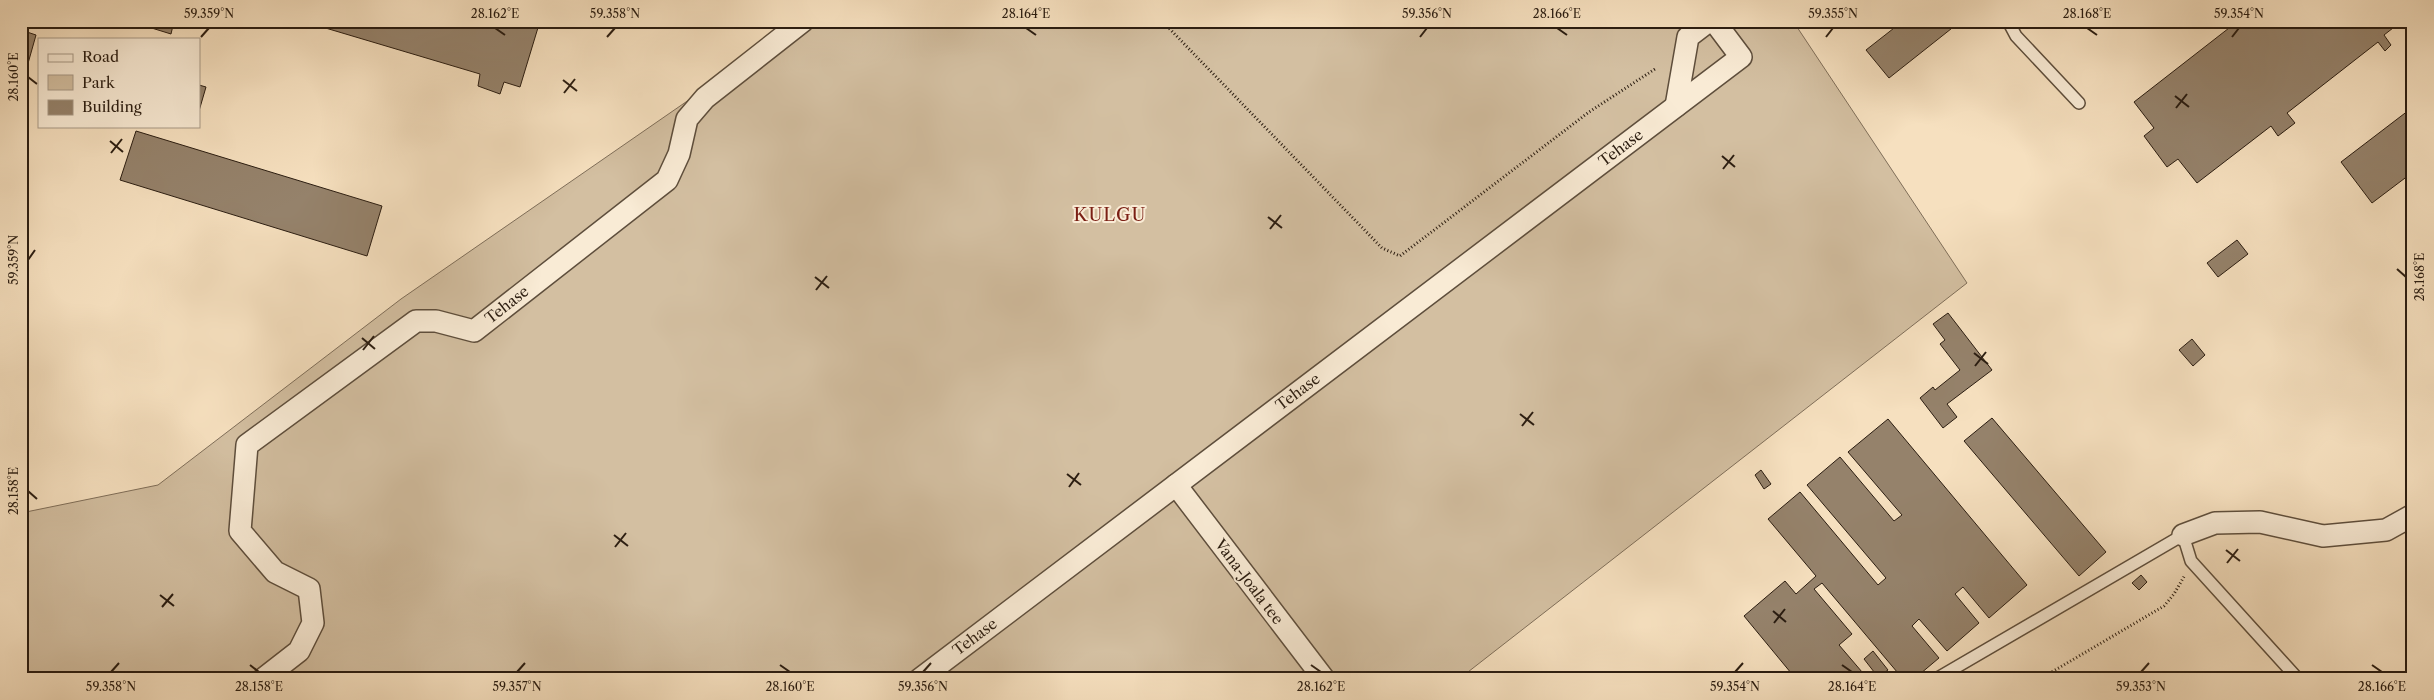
<svg xmlns="http://www.w3.org/2000/svg" width="2434" height="700" font-family="'Libre Caslon Text',serif">
	<style>
		.green { fill: #d3bfa1; stroke: #7f6e59 }
		.building { fill: #95826b; stroke: #2b1d11 }
		.lines { fill: none; stroke-linecap: round; stroke-linejoin: round }
		.service-casing { stroke: #5e4e3c; stroke-width: 14 }
		.minor-casing { stroke: #5e4e3c; stroke-width: 24 }
		.path { stroke: #2b1d11; stroke-width: 3; stroke-dasharray: 1 2.5; stroke-linecap: butt }
		.service { stroke: #f9ebd5; stroke-width: 11 }
		.minor { stroke: #f9ebd5; stroke-width: 21 }
		.ticks { fill: none; stroke: #2b1d11; stroke-width: 2 }
		.labels { text-anchor: middle; stroke-width: 4; stroke-linejoin: round; paint-order: stroke }
		.street-label { font-size: 15px; fill: #2b1d11; stroke: #f9ebd5 }
		.quarter-label { font-size: 18px; letter-spacing: 1px; fill: #7a1f14; stroke: #f9ebd5 }
		.neatline { fill: none; stroke: #2b1d11; stroke-width: 2 }
		.ticks-label { font-size: 12px; text-anchor: middle; fill: #2b1d11 }
	</style>
	<rect width="100%" height="100%" fill="#f6e0bf"/>
	<filter id="stains"><feTurbulence type="fractalNoise" baseFrequency=".004" numOctaves="4"/><feColorMatrix values="0 0 0 0 .2 0 0 0 0 .09 0 0 0 0 .02 0 0 0 .5 -.17"/></filter>
	<radialGradient id="worn" r=".72"><stop offset=".6" stop-color="#630" stop-opacity="0"/><stop offset="1" stop-color="#630" stop-opacity=".3"/></radialGradient>
	<!-- green -->
	<path class="green" d="M 803,21 L 1793,21 L 1967,283 L 1459,679 L 21,679 L 21,513 L 158,485 L 401,299 Z"/>
	<!-- building -->
	<g class="building">
		<path d="M 129,21 L 174,21 L 171,34 Z"/>
		<path d="M 302,21 L 540,21 L 520,87 L 504,82 L 500,94 L 478,86 L 480,74 Z"/>
		<path d="M 1903,21 L 1961,21 L 1889,78 L 1866,50 Z"/>
		<path d="M 2238,21 L 2402,21 L 2384,35 L 2391,45 L 2385,51 L 2378,42 L 2287,113 L 2295,123 L 2278,136 L 2271,126 L 2197,183 L 2178,159 L 2167,167 L 2144,136 L 2154,128 L 2134,102 Z"/>
		<path d="M 21,30 L 36,35 L 27,67 L 21,65 Z"/>
		<path d="M 199,85 L 206,87 L 199,111 Z"/>
		<path d="M 2413,107 L 2413,172 L 2372,203 L 2341,162 Z"/>
		<path d="M 136,131 L 382,206 L 367,256 L 120,180 Z"/>
		<path d="M 2237,240 L 2248,254 L 2218,277 L 2207,263 Z"/>
		<path d="M 1948,313 L 1992,370 L 1947,404 L 1957,417 L 1943,428 L 1920,398 L 1933,387 L 1935,390 L 1960,370 L 1940,344 L 1945,340 L 1933,324 Z"/>
		<path d="M 2192,339 L 2205,355 L 2193,366 L 2179,350 Z"/>
		<path d="M 1992,418 L 2106,552 L 2079,576 L 1964,441 Z"/>
		<path d="M 1888,419 L 2027,585 L 1989,618 L 1963,587 L 1955,594 L 1979,623 L 1947,651 L 1919,619 L 1912,626 L 1939,658 L 1914,679 L 1903,679 L 1822,583 L 1814,589 L 1852,634 L 1839,645 L 1868,679 L 1796,679 L 1744,616 L 1785,581 L 1796,594 L 1816,576 L 1768,519 L 1800,492 L 1878,585 L 1886,578 L 1807,485 L 1840,457 L 1894,521 L 1902,515 L 1848,452 Z"/>
		<path d="M 1761,470 L 1771,484 L 1764,489 L 1755,475 Z"/>
		<path d="M 2141,575 L 2147,582 L 2139,590 L 2132,583 Z"/>
		<path d="M 1873,651 L 1888,670 L 1878,677 L 1864,659 Z"/>
	</g>
	<g class="lines">
		<defs>
			<g id="service">
				<path d="M 2008,21 L 2016,36 L 2079,103"/>
				<path d="M 1936,679 L 2183,535 L 2191,561 L 2298,679"/>
			</g>
			<g id="minor">
				<path d="M 1676,106 L 1688,37 L 1709,21"/>
				<path d="M 1176,485 L 1324,679"/>
				<path d="M 2183,535 L 2215,523 L 2260,522 L 2323,536 L 2386,530 L 2413,515"/>
				<path d="M 263,679 L 299,651 L 313,623 L 309,589 L 275,572 L 240,531 L 247,445 L 416,321 L 436,321 L 474,331 L 667,180 L 679,154 L 687,119 L 705,98 L 803,21"/>
				<path d="M 920,679 L 1741,57 L 1714,21"/>
			</g>
		</defs>
		<!-- service casing -->
		<use href="#service" class="service-casing"/>
		<!-- minor casing -->
		<use href="#minor" class="minor-casing"/>
		<!-- path -->
		<g class="path">
			<path d="M 1162,21 L 1382,248 L 1400,256 L 1589,112 L 1655,69"/>
			<path d="M 2040,679 L 2164,606 L 2174,594 L 2185,575"/>
		</g>
		<!-- service -->
		<use href="#service" class="service"/>
		<!-- minor -->
		<use href="#minor" class="minor"/>
	</g>
	<!-- ticks -->
	<path class="ticks" d="M 495,28 L 505,35M 1026,28 L 1036,35M 1557,28 L 1567,35M 2087,28 L 2097,35M 201,37 L 209,28M 607,37 L 615,28M 1420,37 L 1427,28M 1826,37 L 1833,28M 2232,37 L 2239,28M 28,77 L 37,84M 563,80 L 577,91M 564,93 L 575,79M 2175,96 L 2189,107M 2176,108 L 2187,94M 110,141 L 123,152M 111,153 L 122,139M 1722,156 L 1735,167M 1723,169 L 1734,155M 1268,217 L 1282,228M 1270,229 L 1281,215M 28,260 L 35,250M 2397,269 L 2406,277M 815,277 L 829,288M 816,290 L 827,276M 362,338 L 375,349M 363,350 L 374,336M 1974,353 L 1988,364M 1975,366 L 1986,352M 1520,414 L 1534,425M 1522,426 L 1533,412M 1067,474 L 1081,485M 1069,487 L 1079,473M 28,491 L 37,499M 614,535 L 628,546M 615,547 L 626,533M 2226,550 L 2240,561M 2227,563 L 2238,549M 160,595 L 174,606M 162,607 L 173,594M 1773,611 L 1786,622M 1774,623 L 1785,609M 250,665 L 259,672M 780,665 L 790,672M 1311,665 L 1321,672M 1842,665 L 1852,672M 2372,665 L 2382,672M 111,672 L 119,663M 517,672 L 525,663M 923,672 L 931,663M 1735,672 L 1743,663M 2141,672 L 2149,663"/>
	<g class="labels">
		<!-- street labels -->
		<g class="street-label">
			<text transform="translate(1621 148) rotate(-37)" y="5">Tehase</text>
			<text transform="translate(507 305) rotate(-38)" y="5">Tehase</text>
			<text transform="translate(1298 392) rotate(-37)" y="5">Tehase</text>
			<text transform="translate(1249 582) rotate(53)" y="5">Vana-Joala tee</text>
			<text transform="translate(975 637) rotate(-37)" y="5">Tehase</text>
		</g>
		<!-- quarter labels -->
		<g class="quarter-label">
			<text x="1110" y="221">KULGU</text>
		</g>
	</g>
	<!-- margin -->
	<rect width="2434" height="700" fill="none" stroke="#f6e0bf" stroke-width="55"/>
	<!-- legend -->
	<rect x="38" y="38" width="162" height="90" fill="#f9ebd5" stroke="#a79987"/>
	<rect x="48" y="54" width="25" height="8" fill="#f9ebd5" stroke="#a79987"/>
	<text x="82" y="62" font-size="15" fill="#2b1d11">Road</text>
	<rect x="48" y="75" width="25" height="15" fill="#d3bfa1" stroke="#a79987"/>
	<text x="82" y="88" font-size="15" fill="#2b1d11">Park</text>
	<rect x="48" y="100" width="25" height="15" fill="#95826b" stroke="#a79987"/>
	<text x="82" y="112" font-size="15" fill="#2b1d11">Building</text>
	<rect x="28" y="28" width="2378" height="644" class="neatline"/>
	<g class="ticks-label">
		<text x="209" y="18">59.359°N</text>
		<text x="495" y="18">28.162°E</text>
		<text x="615" y="18">59.358°N</text>
		<text x="1026" y="18">28.164°E</text>
		<text x="1427" y="18">59.356°N</text>
		<text x="1557" y="18">28.166°E</text>
		<text x="1833" y="18">59.355°N</text>
		<text x="2087" y="18">28.168°E</text>
		<text x="2239" y="18">59.354°N</text>
		<text transform="translate(14 77) rotate(-90)" y="4">28.160°E</text>
		<text transform="translate(14 260) rotate(-90)" y="4">59.359°N</text>
		<text transform="translate(2420 277) rotate(-90)" y="4">28.168°E</text>
		<text transform="translate(14 491) rotate(-90)" y="4">28.158°E</text>
		<text x="111" y="691">59.358°N</text>
		<text x="259" y="691">28.158°E</text>
		<text x="517" y="691">59.357°N</text>
		<text x="790" y="691">28.160°E</text>
		<text x="923" y="691">59.356°N</text>
		<text x="1321" y="691">28.162°E</text>
		<text x="1735" y="691">59.354°N</text>
		<text x="1852" y="691">28.164°E</text>
		<text x="2141" y="691">59.353°N</text>
		<text x="2382" y="691">28.166°E</text>
	</g>
	<rect width="100%" height="100%" filter="url(#stains)"/>
	<rect width="100%" height="100%" fill="url(#worn)"/>
</svg>
